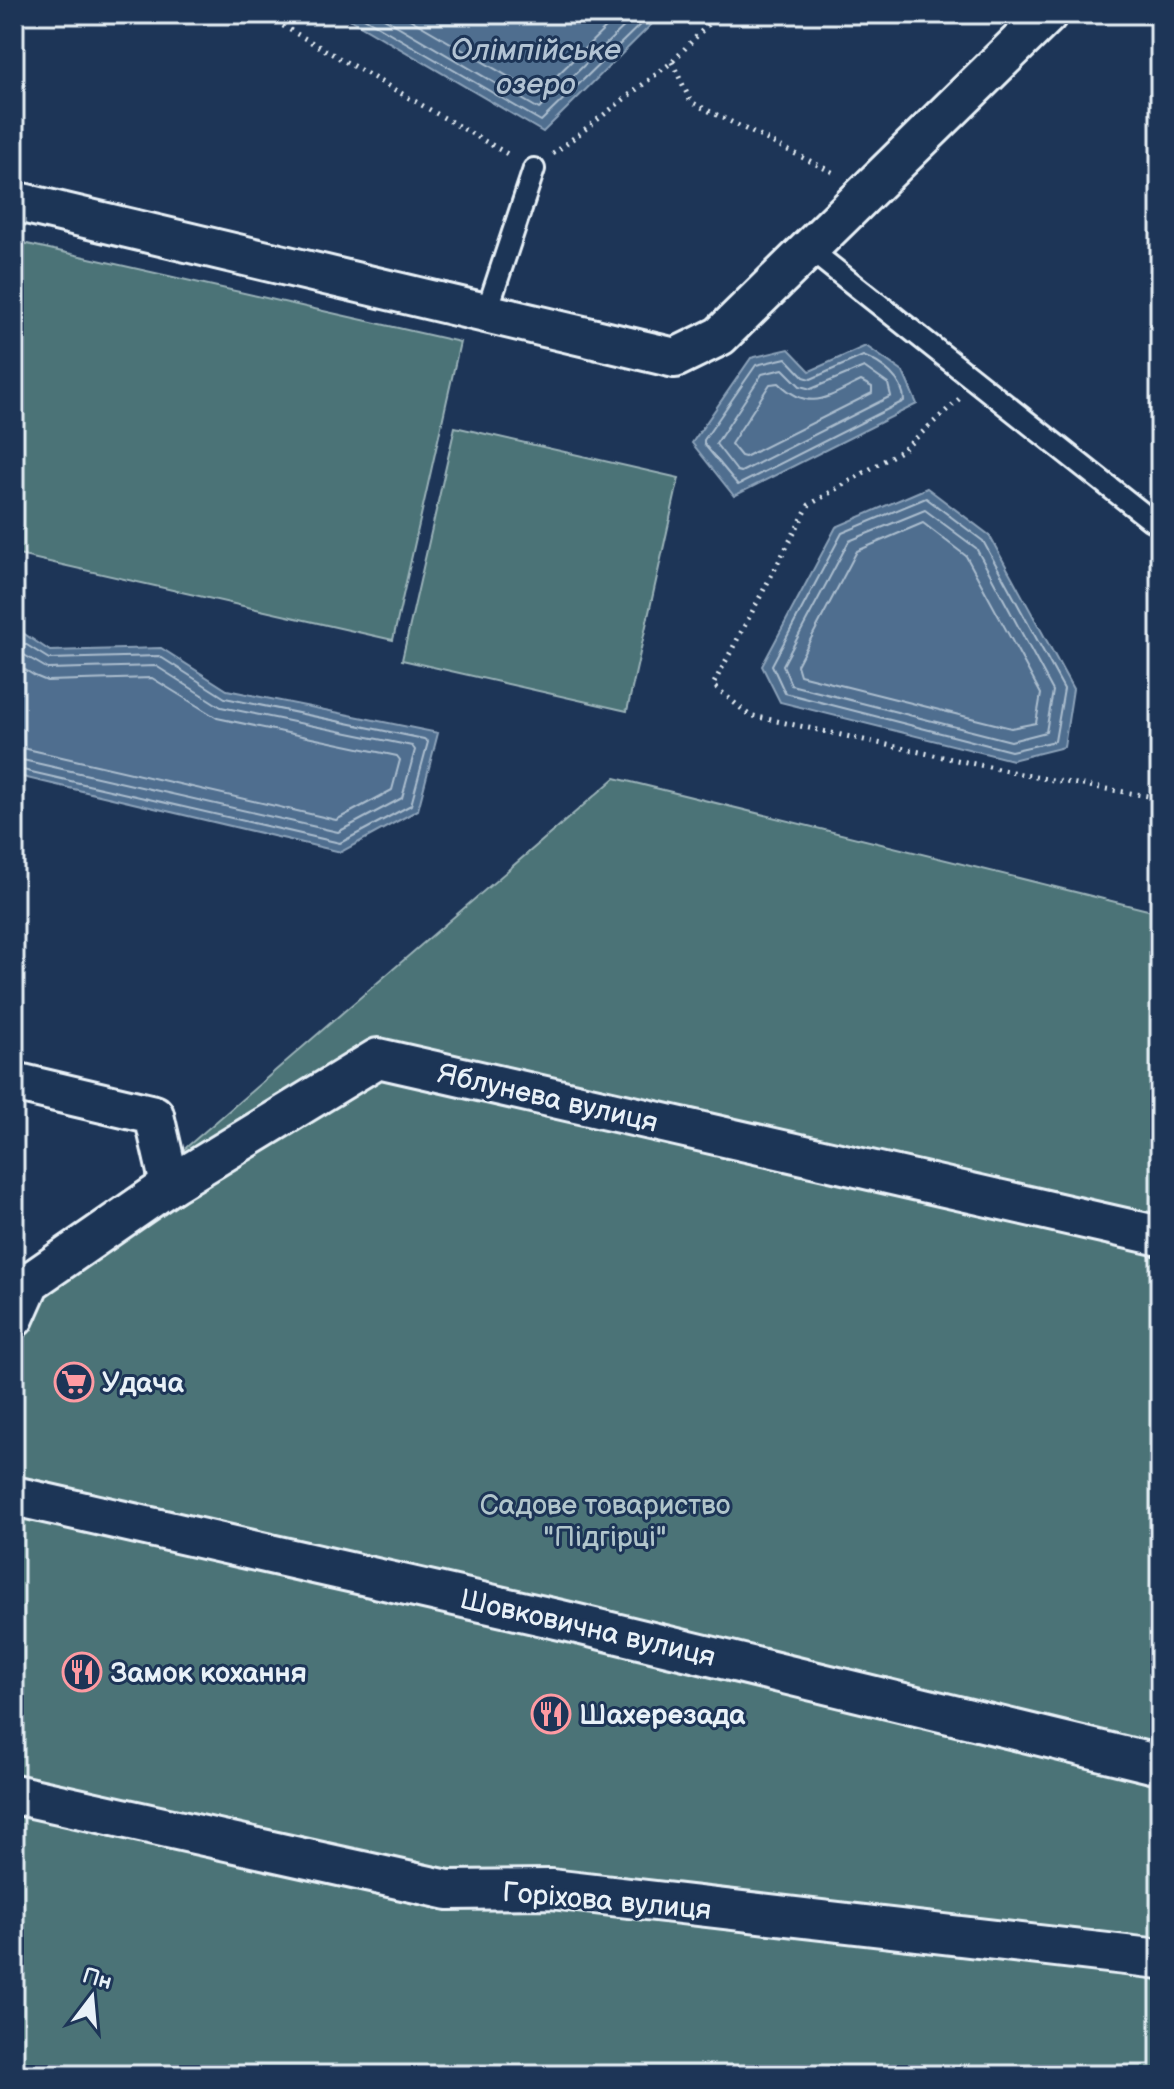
<svg xmlns="http://www.w3.org/2000/svg" width="1174" height="2089" font-family="'Balsamiq Sans',sans-serif">
	<style>
		.green { fill: #4b7377; stroke: #9ab2b8; stroke-width: 2 }
		.water { fill: #4f6e8f; stroke: #8ca2b9; stroke-width: 2 }
		.lines { fill: none; stroke-linecap: round; stroke-linejoin: round }
		.shore { stroke: #abbdce; stroke-width: 2 }
		.lane-casing { stroke: #e8f1f8; stroke-width: 26 }
		.street-casing { stroke: #e8f1f8; stroke-width: 44 }
		.path { stroke: #e8f1f8; stroke-width: 5; stroke-dasharray: 2 6; stroke-linecap: butt }
		.lane { stroke: #1d3557; stroke-width: 20 }
		.street { stroke: #1d3557; stroke-width: 38 }
		.labels { text-anchor: middle; stroke-width: 6; stroke-linejoin: round; paint-order: stroke }
		.street-label { font-size: 28px; fill: #e8f1f8; stroke: #1d3557 }
		.poi-label { font-size: 28px; font-weight: bold; fill: #e8f1f8; stroke: #1d3557; text-anchor: start }
		.park-label { font-size: 28px; fill: #b1c5cb; stroke: #1d3557 }
		.water-label { font-size: 30px; font-style: italic; fill: #b2c3d3; stroke: #1d3557 }
	</style>
	<rect width="100%" height="100%" fill="#1d3557"/>
	<filter id="ink" filterUnits="userSpaceOnUse"><feTurbulence type="fractalNoise" baseFrequency=".0125" numOctaves="2"/><feDisplacementMap in="SourceGraphic" scale="16" xChannelSelector="R" yChannelSelector="G"/><feConvolveMatrix kernelMatrix="1 2 1 2 8 2 1 2 1" color-interpolation-filters="sRGB"/></filter>
	<g filter="url(#ink)">
		<!-- green -->
		<g class="green">
			<path d="M 14,241 L 460,342 L 393,640 L 14,554 Z"/>
			<path d="M 455,427 L 679,478 L 627,711 L 402,660 Z"/>
			<path d="M 615,778 L 1160,913 L 1160,2075 L 14,2075 L 14,1318 L 30,1282 Z"/>
		</g>
		<!-- water -->
		<g class="water">
			<path d="M 341,14 L 662,14 L 543,132 Z"/>
			<path d="M 866,346 L 903,372 L 917,404 L 734,496 L 692,443 L 751,358 L 789,349 L 810,371 Z"/>
			<path d="M 927,488 L 989,535 L 1073,689 L 1064,747 L 1012,760 L 780,702 L 762,666 L 836,527 Z"/>
			<path d="M 14,627 L 50,651 L 161,648 L 227,690 L 438,733 L 418,810 L 341,852 L 14,775 Z"/>
		</g>
		<g class="lines">
			<!-- shore -->
			<g class="shore">
				<path d="M 357,14 L 541,121 L 651,14"/>
				<path d="M 377,14 L 539,109 L 637,14"/>
				<path d="M 401,14 L 538,94 L 620,14"/>
				<path d="M 863,356 C 882,363 904,380 904,401 L 738,485 L 704,444 L 704,440 L 756,365 L 786,358 L 804,377 L 811,379 Z"/>
				<path d="M 864,367 L 888,384 L 891,396 L 741,472 L 737,471 L 716,444 L 762,374 L 783,369 L 800,386 L 811,389 Z"/>
				<path d="M 861,381 L 872,387 L 872,393 L 745,457 L 741,456 L 731,444 L 770,384 L 779,383 C 810,413 827,397 861,381 Z"/>
				<path d="M 926,498 L 983,541 L 1064,689 L 1055,741 L 1011,751 L 785,693 L 772,665 L 842,533 Z"/>
				<path d="M 925,510 L 976,548 L 1053,691 L 1046,732 L 1011,741 L 791,685 L 783,665 L 849,541 Z"/>
				<path d="M 923,523 L 966,556 L 1041,694 L 1036,723 L 1011,728 L 800,675 L 797,665 L 857,551 Z"/>
				<path d="M 14,637 L 49,659 L 159,656 L 225,698 L 424,739 L 428,742 L 411,805 L 340,843 L 14,768"/>
				<path d="M 14,649 L 48,669 L 156,666 L 221,707 L 412,746 L 415,750 L 402,798 L 338,832 L 14,758"/>
				<path d="M 14,663 L 35,676 L 47,681 L 152,678 L 217,718 L 397,756 L 400,760 L 392,790 L 336,820 L 14,746"/>
			</g>
			<defs>
				<g id="lane">
					<path d="M 809,249 L 1151,520"/>
					<path d="M 486,314 L 534,169"/>
				</g>
				<g id="street">
					<path d="M 14,201 L 675,358 L 720,336 L 1048,14"/>
					<path d="M 14,1082 L 154,1115 L 170,1185"/>
					<path d="M 14,1318 L 30,1282 L 170,1185 L 378,1058 L 1160,1236"/>
					<path d="M 14,1496 L 561,1620 L 1160,1765"/>
					<path d="M 14,1794 L 448,1890 L 551,1889 L 1160,1959"/>
				</g>
			</defs>
			<!-- lane casing -->
			<use href="#lane" class="lane-casing"/>
			<!-- street casing -->
			<use href="#street" class="street-casing"/>
			<!-- path -->
			<g class="path">
				<path d="M 262,14 L 511,156"/>
				<path d="M 672,62 L 691,102 L 836,174"/>
				<path d="M 553,154 L 672,62 L 718,14"/>
				<path d="M 959,399 L 904,449 L 809,505 L 713,685 L 749,715 L 1035,777 L 1160,798"/>
			</g>
			<!-- lane -->
			<use href="#lane" class="lane"/>
			<!-- street -->
			<use href="#street" class="street"/>
		</g>
	</g>
	<!-- icons -->
	<defs>
		<symbol id="supermarket-ring" viewBox="-11 -11 22 22"><circle r="9.5" fill="#1d3557" stroke="#ff9aa2" stroke-width="1.5"/><path d="M-6-5.5h2.5l.6 2H6L4.5 2H-2.5L-4.4-4H-6ZM-1.5 3.2a1.3 1.3 0 1 0 .1 0ZM3 3.2a1.3 1.3 0 1 0 .1 0Z" fill="#ff9aa2"/></symbol>
		<symbol id="restaurant-ring" viewBox="-11 -11 22 22"><circle r="9.5" fill="#1d3557" stroke="#ff9aa2" stroke-width="1.5"/><path d="M-5-6h1v4h1v-4h1v4h1v-4h1v5L-1.5 .5V6h-2V.5L-5-1ZM5-6V6H3V1.5H1.5Q1.5-4 5-6Z" fill="#ff9aa2"/></symbol>
	</defs>
	<g fill-rule="evenodd">
		<use href="#supermarket-ring" x="52" y="1360" width="44" height="44"/>
		<use href="#restaurant-ring" x="60" y="1650" width="44" height="44"/>
		<use href="#restaurant-ring" x="529" y="1692" width="44" height="44"/>
	</g>
	<g class="labels">
		<!-- street labels -->
		<g class="street-label">
			<text transform="translate(548 1097) rotate(13)" y="10">Яблунева вулиця</text>
			<text transform="translate(588 1627) rotate(13)" y="10">Шовковична вулиця</text>
			<text transform="translate(607 1900) rotate(5)" y="10">Горіхова вулиця</text>
		</g>
		<!-- poi labels -->
		<g class="poi-label">
			<text x="102" y="1392">Удача</text>
			<text x="110" y="1682">Замок кохання</text>
			<text x="579" y="1724">Шахерезада</text>
		</g>
		<!-- park labels -->
		<g class="park-label">
			<text x="605" y="1514">Садове товариство<tspan x="605" dy="32">"Підгірці"</tspan></text>
		</g>
		<!-- water labels -->
		<g class="water-label">
			<text x="536" y="60">Олімпійське<tspan x="536" dy="34">озеро</tspan></text>
		</g>
	</g>
	<!-- margin -->
	<rect width="1174" height="2089" fill="none" stroke="#1d3557" stroke-width="48"/>
	<rect x="24" y="24" width="1126" height="2041" fill="none" stroke="#e8f1f8" stroke-width="3" filter="url(#ink)"/>
	<!-- north arrow -->
	<g transform="translate(92 1997) rotate(16)" stroke="#1d3557" stroke-width="6" paint-order="stroke">
	<path d="M0-6L14 30L0 20L-14 30Z" fill="#e8f1f8"/>
	<text y="-12" font-size="22" font-weight="bold" text-anchor="middle" fill="#e8f1f8">Пн</text>
	</g>
</svg>
